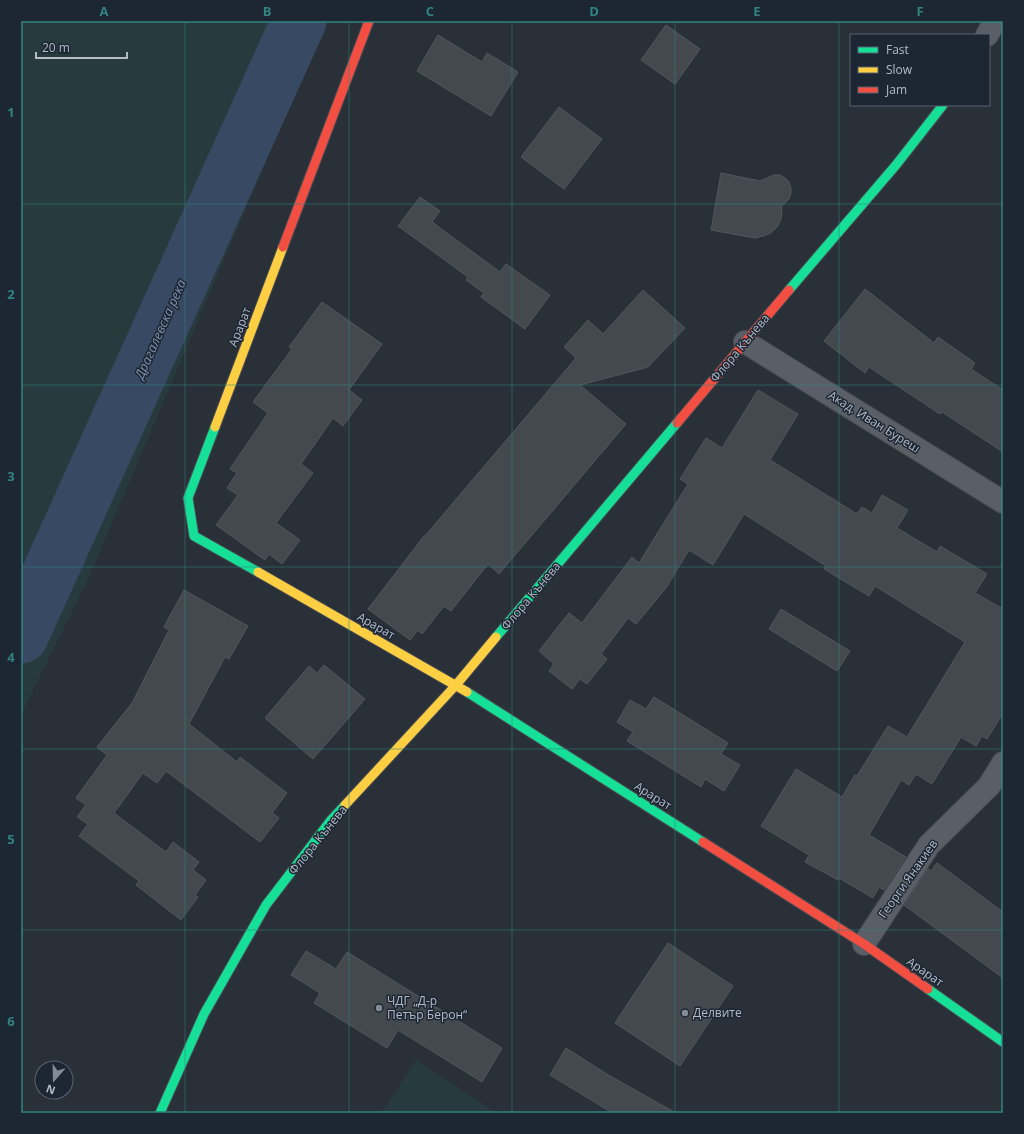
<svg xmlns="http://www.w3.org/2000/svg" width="1024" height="1134" font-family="'Open Sans',sans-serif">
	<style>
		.green { fill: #273a3e }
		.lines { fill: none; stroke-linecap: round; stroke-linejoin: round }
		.river { stroke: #384963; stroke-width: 55 }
		.building { fill: #444950; stroke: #52575f }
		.street-casing { stroke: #484c53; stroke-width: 24 }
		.fast-casing { stroke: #484c53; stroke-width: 11 }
		.slow-casing { stroke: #484c53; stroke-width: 11 }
		.jam-casing { stroke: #484c53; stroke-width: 11 }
		.street { stroke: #5a5e66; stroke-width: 22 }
		.fast { stroke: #16e098; stroke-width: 9 }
		.slow { stroke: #ffcf43; stroke-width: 9 }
		.jam { stroke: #f24e42; stroke-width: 9 }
		.grid { fill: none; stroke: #308480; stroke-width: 1; stroke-opacity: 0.55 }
		.poi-dot { fill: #848b96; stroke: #1d2633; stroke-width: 1.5 }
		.labels { text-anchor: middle; stroke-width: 3; stroke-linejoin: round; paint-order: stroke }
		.street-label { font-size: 12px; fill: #b4bcc9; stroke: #1d2633 }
		.poi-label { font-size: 12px; fill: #b4bcc9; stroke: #1d2633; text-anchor: start }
		.water-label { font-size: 13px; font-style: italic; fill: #7c92b1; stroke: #1d2633 }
		.neatline { fill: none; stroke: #308480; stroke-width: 1.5 }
		.grid-label { font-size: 13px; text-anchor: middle; font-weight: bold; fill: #308480 }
	</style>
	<rect width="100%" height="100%" fill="#2a3038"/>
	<!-- green -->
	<g class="green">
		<path d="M 21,21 L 326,21 L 87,581 L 21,715 Z"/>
		<path d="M 416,1060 L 496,1113 L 381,1113 Z"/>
	</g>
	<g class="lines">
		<!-- river -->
		<path class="river" d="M 21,636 L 299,21"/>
	</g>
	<!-- building -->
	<g class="building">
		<path d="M 666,25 L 700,49 L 675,84 L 641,60 Z"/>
		<path d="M 438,35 L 482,62 L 487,53 L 518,72 L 491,116 L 417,71 Z"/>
		<path d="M 559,107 L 602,139 L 564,189 L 521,157 Z"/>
		<path d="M 721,173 L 760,181 L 774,175 L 780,175 L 785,178 L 789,182 L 791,188 L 791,193 L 789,199 L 782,206 L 781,219 L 777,227 L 771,233 L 763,236 L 755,238 L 711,230 Z"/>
		<path d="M 420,197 L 440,211 L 432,222 L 500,272 L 506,264 L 550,295 L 525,329 L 481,297 L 484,293 L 466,280 L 468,277 L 398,226 Z"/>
		<path d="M 865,289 L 934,343 L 938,337 L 975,363 L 971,369 L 1003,390 L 1003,452 L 942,412 L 940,414 L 869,367 L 865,373 L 824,341 Z"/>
		<path d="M 643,290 L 685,328 L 648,367 L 580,385 L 626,424 L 499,574 L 488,564 L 451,611 L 444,606 L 422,634 L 418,630 L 410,640 L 368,609 L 424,536 L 425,536 L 576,358 L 564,347 L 588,320 L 603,334 Z"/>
		<path d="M 322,302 L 382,344 L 349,390 L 362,400 L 343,426 L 333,418 L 301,464 L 313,473 L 276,523 L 300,540 L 282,564 L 269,554 L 265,560 L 216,525 L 238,495 L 227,488 L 237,473 L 230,469 L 268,413 L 253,402 L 292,349 L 289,347 Z"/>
		<path d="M 758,390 L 798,414 L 770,460 L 857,514 L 862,507 L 872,513 L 882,495 L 908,510 L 897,528 L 937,552 L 940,546 L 987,574 L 975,593 L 1003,609 L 1003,713 L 987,739 L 982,736 L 976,746 L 961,737 L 932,784 L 916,774 L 909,785 L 901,780 L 869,835 L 906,857 L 884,890 L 879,887 L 873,898 L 839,878 L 838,880 L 805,862 L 809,855 L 761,826 L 796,769 L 842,797 L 855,775 L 857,776 L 888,726 L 907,737 L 965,642 L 875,586 L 869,596 L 824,569 L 826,566 L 744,514 L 713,565 L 689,550 L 666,588 L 642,617 L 636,624 L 628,618 L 601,654 L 607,659 L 587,684 L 580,679 L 572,689 L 549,671 L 554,664 L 539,651 L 569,613 L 582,623 L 632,557 L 639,563 L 688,484 L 680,479 L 706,438 L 722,448 Z"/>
		<path d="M 184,590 L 248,626 L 229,659 L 225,657 L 189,724 L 237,762 L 240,757 L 287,793 L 272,813 L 279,818 L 260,842 L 166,771 L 157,783 L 143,773 L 114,813 L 166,852 L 173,842 L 199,862 L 193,870 L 206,880 L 195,895 L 198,897 L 181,920 L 136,885 L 139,881 L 79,836 L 88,824 L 77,817 L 86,805 L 76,798 L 107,755 L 97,747 L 132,703 L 169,630 L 164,627 Z"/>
		<path d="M 781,609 L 850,651 L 837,671 L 769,629 Z"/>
		<path d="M 324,665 L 365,699 L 313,759 L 265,718 L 309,666 L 317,673 Z"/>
		<path d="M 654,697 L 728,743 L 721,754 L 740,765 L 724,791 L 705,779 L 701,787 L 627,741 L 633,732 L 617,722 L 630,700 L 646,709 Z"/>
		<path d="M 937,863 L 1003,912 L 1003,978 L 904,905 L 928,869 L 931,871 Z"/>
		<path d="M 668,943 L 733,986 L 680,1066 L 615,1023 Z"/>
		<path d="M 306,951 L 336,969 L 347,952 L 502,1048 L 482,1082 L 398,1030 L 387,1048 L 314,1003 L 320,993 L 291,975 Z"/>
		<path d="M 566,1048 L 610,1076 L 676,1113 L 612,1113 L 606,1109 L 550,1075 Z"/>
	</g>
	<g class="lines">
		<defs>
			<g id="street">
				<path d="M 987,35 L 995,21"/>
				<path d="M 745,342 L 1003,502"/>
				<path d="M 864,944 L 929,845 L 989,786 L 1003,763"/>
			</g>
			<g id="fast">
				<path d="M 789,290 L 896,165 L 943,105"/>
				<path d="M 215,427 L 188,498 L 194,536 L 258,572"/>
				<path d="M 496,637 L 677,423"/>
				<path d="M 467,692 L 703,842"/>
				<path d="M 928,989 L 1003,1042"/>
				<path d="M 160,1113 L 204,1014 L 266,905 L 331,820 L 345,805"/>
			</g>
			<g id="slow">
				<path d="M 215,427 L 283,247"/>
				<path d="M 258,572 L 467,692"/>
				<path d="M 345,805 L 456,685 L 496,637"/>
			</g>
			<g id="jam">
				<path d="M 283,247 L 369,21"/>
				<path d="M 677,423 L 789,290"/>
				<path d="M 703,842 L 864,944 L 928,989"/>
			</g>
		</defs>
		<!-- street casing -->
		<use href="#street" class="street-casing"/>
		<!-- fast casing -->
		<use href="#fast" class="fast-casing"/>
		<!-- slow casing -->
		<use href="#slow" class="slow-casing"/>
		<!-- jam casing -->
		<use href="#jam" class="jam-casing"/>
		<!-- street -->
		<use href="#street" class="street"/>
		<!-- fast -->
		<use href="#fast" class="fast"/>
		<!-- slow -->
		<use href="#slow" class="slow"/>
		<!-- jam -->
		<use href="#jam" class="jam"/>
	</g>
	<!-- grid -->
	<path class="grid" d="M 185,21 L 185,1113M 349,21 L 349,1113M 512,21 L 512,1113M 675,21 L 675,1113M 839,21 L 839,1113M 21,204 L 1003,204M 21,385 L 1003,385M 21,567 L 1003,567M 21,749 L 1003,749M 21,930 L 1003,930"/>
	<!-- markers -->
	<g class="poi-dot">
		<circle cx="379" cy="1008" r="4"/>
		<circle cx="685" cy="1013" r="4"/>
	</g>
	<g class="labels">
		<!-- street labels -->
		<g class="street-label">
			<text transform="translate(240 327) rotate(-69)" y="4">Арарат</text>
			<text transform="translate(740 348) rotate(-50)" y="4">Флора Кънева</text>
			<text transform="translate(874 422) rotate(32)" y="4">Акад. Иван Буреш</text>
			<text transform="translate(531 596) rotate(-50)" y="4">Флора Кънева</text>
			<text transform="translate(376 626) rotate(30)" y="4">Арарат</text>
			<text transform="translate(653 796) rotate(32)" y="4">Арарат</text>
			<text transform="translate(318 840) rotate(-51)" y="4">Флора Кънева</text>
			<text transform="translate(908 879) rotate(-55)" y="4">Георги Янакиев</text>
			<text transform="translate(925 972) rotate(35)" y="4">Арарат</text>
		</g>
		<!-- poi labels -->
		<g class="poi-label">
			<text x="387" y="1005">ЧДГ „Д-р<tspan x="387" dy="14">Петър Берон“</tspan></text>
			<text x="693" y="1017">Делвите</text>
		</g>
		<!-- water labels -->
		<g class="water-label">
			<text transform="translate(160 329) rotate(-66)" y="5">Драгалевска река</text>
		</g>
	</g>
	<!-- border -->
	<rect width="1024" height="1134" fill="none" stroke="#1d2633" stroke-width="44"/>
	<!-- legend -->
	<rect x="850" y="34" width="140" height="72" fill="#1d2633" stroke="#59626f"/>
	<rect x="858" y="47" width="20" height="6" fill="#16e098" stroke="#59626f"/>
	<text x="886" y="54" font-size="12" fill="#b4bcc9">Fast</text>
	<rect x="858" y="67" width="20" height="6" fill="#ffcf43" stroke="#59626f"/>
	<text x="886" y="74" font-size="12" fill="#b4bcc9">Slow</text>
	<rect x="858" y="87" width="20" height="6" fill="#f24e42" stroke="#59626f"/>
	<text x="886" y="94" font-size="12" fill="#b4bcc9">Jam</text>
	<!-- north arrow -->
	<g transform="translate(54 1080) rotate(200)"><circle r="19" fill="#1d2633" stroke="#59626f"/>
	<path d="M0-3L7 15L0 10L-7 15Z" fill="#848b96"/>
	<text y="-6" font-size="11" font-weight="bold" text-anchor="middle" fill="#b4bcc9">N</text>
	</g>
	<!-- scale -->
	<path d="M36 52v6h91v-6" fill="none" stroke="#b4bcc9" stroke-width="2"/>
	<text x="42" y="52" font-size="12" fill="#b4bcc9" stroke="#1d2633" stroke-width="3" paint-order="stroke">20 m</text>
	<rect x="22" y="22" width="980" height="1090" class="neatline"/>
	<g class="grid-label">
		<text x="104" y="16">A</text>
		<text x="267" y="16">B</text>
		<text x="430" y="16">C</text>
		<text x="594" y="16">D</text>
		<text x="757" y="16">E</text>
		<text x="920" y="16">F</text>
		<text x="11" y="117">1</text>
		<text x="11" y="299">2</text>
		<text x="11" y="481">3</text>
		<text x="11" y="662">4</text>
		<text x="11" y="844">5</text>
		<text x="11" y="1026">6</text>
	</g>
</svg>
